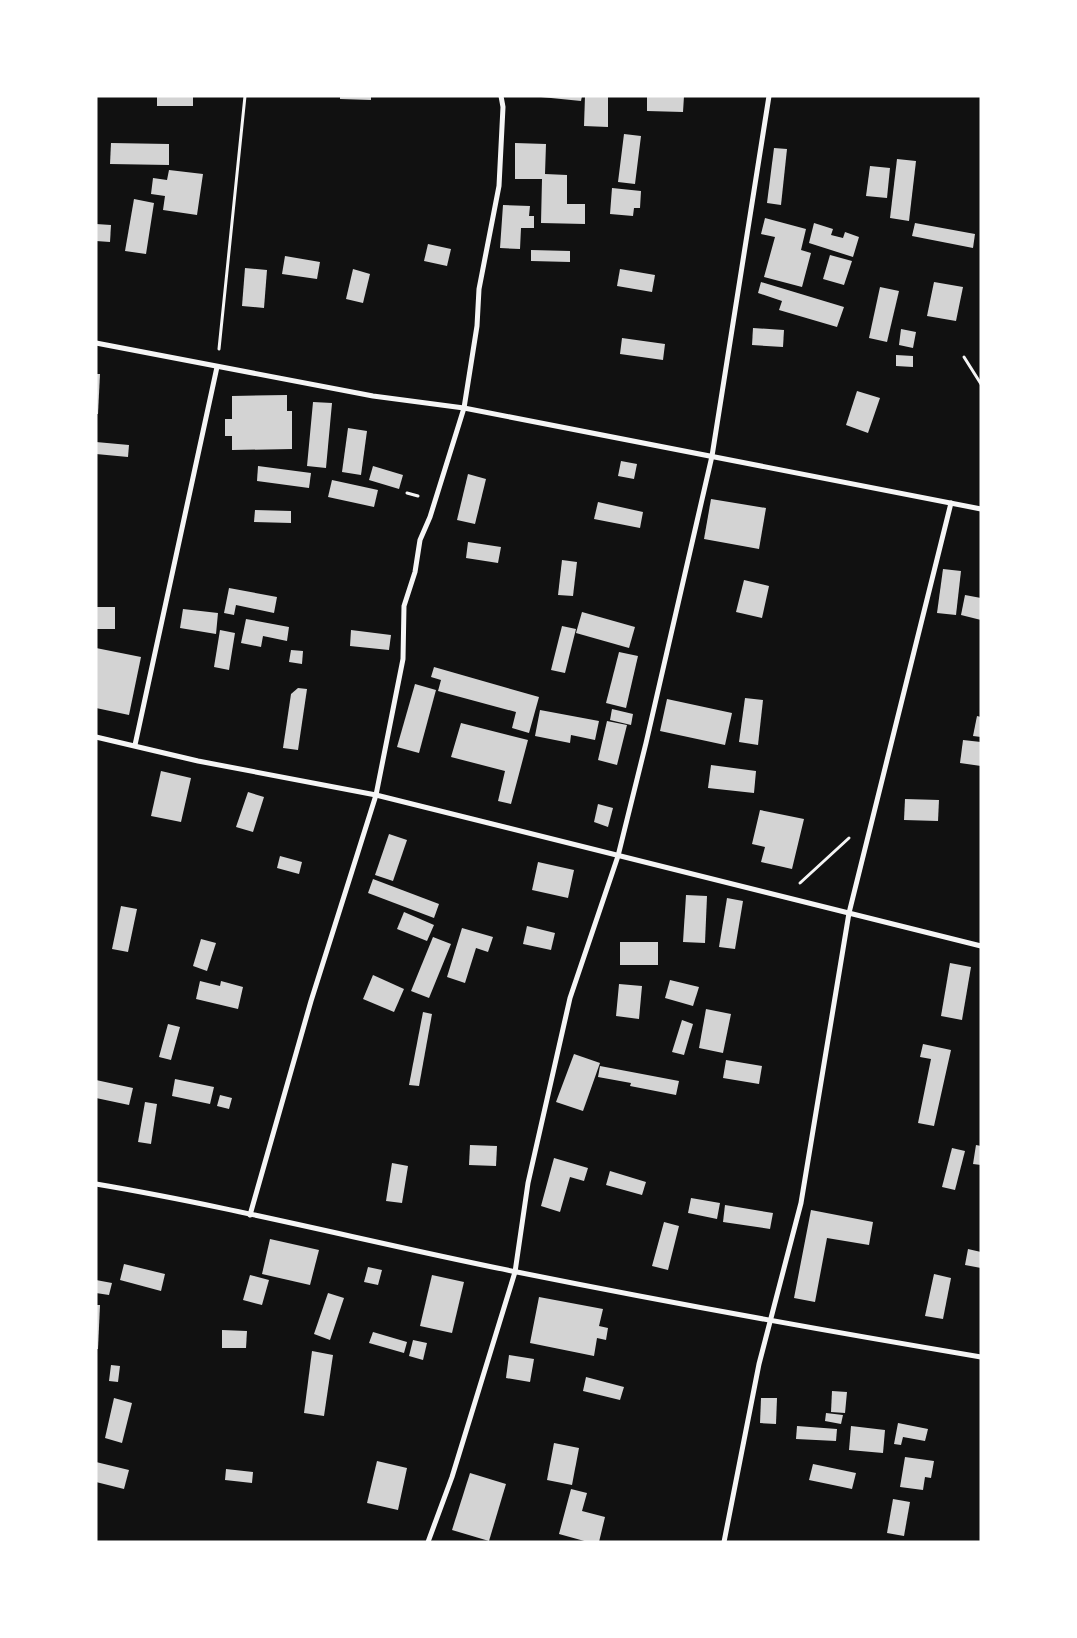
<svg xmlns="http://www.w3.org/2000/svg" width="1077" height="1638" font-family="Lato,sans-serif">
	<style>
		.building { fill: #d3d3d3 }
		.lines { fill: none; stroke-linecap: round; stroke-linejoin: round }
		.path { stroke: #f5f5f5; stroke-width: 3 }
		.minor { stroke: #f5f5f5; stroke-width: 5 }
	</style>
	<rect width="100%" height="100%" fill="#111"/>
	<!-- building -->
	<g class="building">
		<rect x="157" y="96" width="36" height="10"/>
		<path d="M 340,96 L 371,96 L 371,100 L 340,99 Z"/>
		<path d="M 531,96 L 582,96 L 581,101 Z"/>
		<path d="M 585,96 L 608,96 L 608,127 L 584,126 Z"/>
		<path d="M 647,96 L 684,96 L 683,112 L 647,111 Z"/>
		<path d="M 624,134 L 641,136 L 635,184 L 618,182 Z"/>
		<path d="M 111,143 L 169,144 L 169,165 L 110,164 Z"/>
		<path d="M 515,143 L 546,144 L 545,174 L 567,175 L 567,204 L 585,204 L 585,224 L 541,223 L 542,179 L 515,179 Z"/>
		<path d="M 774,148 L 787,149 L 781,205 L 767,203 Z"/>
		<path d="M 897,159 L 916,161 L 909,221 L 890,218 Z"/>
		<path d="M 870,166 L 890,168 L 887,198 L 866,196 Z"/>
		<path d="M 169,170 L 203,174 L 197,215 L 163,210 L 165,196 L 151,194 L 153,178 L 167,180 Z"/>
		<path d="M 612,188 L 641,191 L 640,208 L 634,208 L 633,216 L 610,214 Z"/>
		<path d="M 134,199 L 154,203 L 146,254 L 125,251 Z"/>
		<path d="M 503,205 L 530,206 L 529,216 L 534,216 L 534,228 L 521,228 L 520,249 L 500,248 Z"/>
		<path d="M 765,218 L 806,229 L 801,250 L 811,253 L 802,287 L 764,277 L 775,237 L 761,234 Z"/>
		<path d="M 814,223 L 833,229 L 831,235 L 843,238 L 845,232 L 859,237 L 853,257 L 809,243 Z"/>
		<path d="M 915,223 L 975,234 L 973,248 L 912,236 Z"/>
		<path d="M 96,224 L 111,225 L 110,242 L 96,241 Z"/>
		<path d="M 428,244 L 451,249 L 447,266 L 424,261 Z"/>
		<path d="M 531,250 L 570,251 L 570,262 L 531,261 Z"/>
		<path d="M 830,255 L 852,261 L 844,285 L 823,279 Z"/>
		<path d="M 285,256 L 320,262 L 317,279 L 282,274 Z"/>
		<path d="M 245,268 L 267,270 L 264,308 L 242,306 Z"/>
		<path d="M 353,269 L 370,274 L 363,303 L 346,299 Z"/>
		<path d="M 620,269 L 655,275 L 652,292 L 617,286 Z"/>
		<path d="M 761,282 L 844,307 L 837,327 L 779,310 L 782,301 L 758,293 Z"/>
		<path d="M 934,282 L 963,287 L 956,321 L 927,316 Z"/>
		<path d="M 880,287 L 899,291 L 887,342 L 869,338 Z"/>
		<path d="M 753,328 L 784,330 L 783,347 L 752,345 Z"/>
		<path d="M 901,329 L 916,332 L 913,348 L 899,345 Z"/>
		<path d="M 622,338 L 665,344 L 663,360 L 620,354 Z"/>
		<path d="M 896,355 L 913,356 L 913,367 L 896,366 Z"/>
		<path d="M 96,374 L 100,374 L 98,414 L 96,414 Z"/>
		<path d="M 857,391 L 880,398 L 868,433 L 846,425 Z"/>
		<path d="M 287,395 L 287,411 L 292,411 L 292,449 L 232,450 L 232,436 L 225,436 L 225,419 L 232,419 L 232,396 Z"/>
		<path d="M 313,402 L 332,403 L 326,468 L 307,466 Z"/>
		<path d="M 348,428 L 367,431 L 361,475 L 342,472 Z"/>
		<path d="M 96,442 L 129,445 L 128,457 L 96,454 Z"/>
		<path d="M 621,461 L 637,464 L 634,479 L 618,476 Z"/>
		<path d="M 258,466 L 311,473 L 309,488 L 257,481 Z"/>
		<path d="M 373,466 L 403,475 L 399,489 L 369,480 Z"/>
		<path d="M 468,474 L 486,479 L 475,524 L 457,520 Z"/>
		<path d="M 332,480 L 378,490 L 374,507 L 328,497 Z"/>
		<path d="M 711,499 L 766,508 L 759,549 L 704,539 Z"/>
		<path d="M 598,502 L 643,512 L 640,528 L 594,519 Z"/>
		<path d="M 255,510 L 291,511 L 291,523 L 254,522 Z"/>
		<path d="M 468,542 L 501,547 L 498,563 L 466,558 Z"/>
		<path d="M 562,560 L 577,562 L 573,596 L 558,595 Z"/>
		<path d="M 943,569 L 961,571 L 956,615 L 937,613 Z"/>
		<path d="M 744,580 L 769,586 L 762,618 L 736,612 Z"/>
		<path d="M 229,588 L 277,597 L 274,613 L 236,605 L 234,615 L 224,613 Z"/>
		<path d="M 965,595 L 981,598 L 981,620 L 961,615 Z"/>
		<rect x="96" y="607" width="19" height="22"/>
		<path d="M 183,609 L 218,613 L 216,634 L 180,628 Z"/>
		<path d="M 582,612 L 635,627 L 629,648 L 576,633 Z"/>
		<path d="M 246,619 L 289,627 L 287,641 L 263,636 L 261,647 L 241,643 Z"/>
		<path d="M 562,626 L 576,629 L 565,673 L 551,670 Z"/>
		<path d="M 220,630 L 235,633 L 229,670 L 214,667 Z"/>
		<path d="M 351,630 L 391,635 L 389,650 L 350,646 Z"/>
		<path d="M 96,648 L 141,657 L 129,715 L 96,708 Z"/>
		<path d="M 291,650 L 303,651 L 302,664 L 289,662 Z"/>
		<path d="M 619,652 L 638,656 L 626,708 L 606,703 Z"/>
		<path d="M 434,667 L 539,697 L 529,733 L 512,728 L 516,712 L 438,691 L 441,680 L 431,677 Z"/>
		<path d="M 415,684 L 436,690 L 419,753 L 397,747 Z"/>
		<path d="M 298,688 L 307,689 L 298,750 L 283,748 L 291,694 Z"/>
		<path d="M 745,698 L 763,700 L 758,745 L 739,742 Z"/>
		<path d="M 667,699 L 732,713 L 725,745 L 660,731 Z"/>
		<path d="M 612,709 L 633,714 L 631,725 L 610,720 Z"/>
		<path d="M 540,710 L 599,721 L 595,740 L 571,735 L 570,743 L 535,736 Z"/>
		<path d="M 977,716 L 981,717 L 981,737 L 973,736 Z"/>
		<path d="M 607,721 L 627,725 L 617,765 L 598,760 Z"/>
		<path d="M 461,723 L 528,740 L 511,804 L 498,801 L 505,771 L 451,757 Z"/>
		<path d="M 963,740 L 981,742 L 981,766 L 960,763 Z"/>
		<path d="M 711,765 L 756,771 L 754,793 L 708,788 Z"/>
		<path d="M 161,771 L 191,778 L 181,822 L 151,816 Z"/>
		<path d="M 248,792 L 264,797 L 253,832 L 236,827 Z"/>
		<path d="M 905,799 L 939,800 L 938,821 L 904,820 Z"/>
		<path d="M 598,804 L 613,808 L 608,827 L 594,822 Z"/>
		<path d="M 760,810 L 804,819 L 792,869 L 761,862 L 765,847 L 752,844 Z"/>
		<path d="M 389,834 L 407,840 L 393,881 L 375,875 Z"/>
		<path d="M 280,856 L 302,862 L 299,874 L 277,868 Z"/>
		<path d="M 538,862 L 574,870 L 568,898 L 532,890 Z"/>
		<path d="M 373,879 L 439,904 L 434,918 L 368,893 Z"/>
		<path d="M 686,895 L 707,896 L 705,943 L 683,942 Z"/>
		<path d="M 727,898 L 743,901 L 735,949 L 719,947 Z"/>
		<path d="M 121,906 L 137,909 L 128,952 L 112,949 Z"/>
		<path d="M 404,912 L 434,925 L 427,941 L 397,929 Z"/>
		<path d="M 527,926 L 555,933 L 551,950 L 523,944 Z"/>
		<path d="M 462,928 L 493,937 L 488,952 L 476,948 L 465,983 L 447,977 Z"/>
		<path d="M 433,937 L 451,944 L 429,998 L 411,991 Z"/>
		<path d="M 201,939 L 216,943 L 207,971 L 193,966 Z"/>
		<rect x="620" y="942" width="38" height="23"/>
		<path d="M 950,963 L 971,967 L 962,1020 L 941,1016 Z"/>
		<path d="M 373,975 L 404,989 L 394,1012 L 363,999 Z"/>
		<path d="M 670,980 L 699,987 L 693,1006 L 665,998 Z"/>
		<path d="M 200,981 L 220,986 L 221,981 L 243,987 L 238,1009 L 196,999 Z"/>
		<path d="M 619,984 L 642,986 L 639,1019 L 616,1016 Z"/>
		<path d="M 706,1009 L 731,1014 L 723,1053 L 699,1048 Z"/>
		<path d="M 423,1012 L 432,1014 L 419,1086 L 409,1085 Z"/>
		<path d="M 682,1020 L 693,1024 L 684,1055 L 672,1052 Z"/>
		<path d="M 168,1024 L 180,1027 L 171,1060 L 159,1057 Z"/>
		<path d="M 923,1044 L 951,1050 L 934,1126 L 918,1123 L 931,1059 L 920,1057 Z"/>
		<path d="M 574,1054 L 600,1063 L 583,1111 L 556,1102 Z"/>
		<path d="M 726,1060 L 762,1066 L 759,1084 L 723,1078 Z"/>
		<path d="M 600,1066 L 679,1081 L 676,1095 L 630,1086 L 631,1083 L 598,1077 Z"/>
		<path d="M 175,1079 L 214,1087 L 210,1104 L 172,1096 Z"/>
		<path d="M 96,1080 L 133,1088 L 129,1105 L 96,1098 Z"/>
		<path d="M 220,1095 L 232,1098 L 229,1109 L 217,1106 Z"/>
		<path d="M 145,1102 L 157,1104 L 151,1144 L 138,1142 Z"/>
		<path d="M 470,1145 L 497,1146 L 496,1166 L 469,1165 Z"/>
		<path d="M 976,1145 L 981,1146 L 981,1165 L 973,1164 Z"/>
		<path d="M 952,1148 L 965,1151 L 955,1190 L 942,1187 Z"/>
		<path d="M 554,1158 L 588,1168 L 584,1181 L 570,1177 L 560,1212 L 541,1206 Z"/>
		<path d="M 392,1163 L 408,1166 L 402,1203 L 386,1201 Z"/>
		<path d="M 610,1171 L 646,1182 L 642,1195 L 606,1185 Z"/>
		<path d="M 691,1198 L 720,1203 L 717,1219 L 688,1213 Z"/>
		<path d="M 725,1205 L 773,1213 L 770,1229 L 723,1222 Z"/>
		<path d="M 811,1210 L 873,1222 L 869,1245 L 827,1238 L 815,1302 L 794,1298 Z"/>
		<path d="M 664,1222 L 679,1226 L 668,1270 L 652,1266 Z"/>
		<path d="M 270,1239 L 319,1250 L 310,1285 L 262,1274 Z"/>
		<path d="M 968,1249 L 981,1252 L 981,1268 L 965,1265 Z"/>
		<path d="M 124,1264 L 165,1274 L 161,1291 L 120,1280 Z"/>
		<path d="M 368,1267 L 382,1270 L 378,1285 L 364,1282 Z"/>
		<path d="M 934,1274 L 951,1278 L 943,1319 L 925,1316 Z"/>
		<path d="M 250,1275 L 269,1280 L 262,1305 L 243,1300 Z"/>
		<path d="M 432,1275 L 464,1282 L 452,1333 L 420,1326 Z"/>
		<path d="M 96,1280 L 112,1283 L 109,1295 L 96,1293 Z"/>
		<path d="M 328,1293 L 344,1298 L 330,1340 L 314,1334 Z"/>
		<path d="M 539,1297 L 603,1309 L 599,1326 L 608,1328 L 606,1340 L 597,1338 L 594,1356 L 530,1343 Z"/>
		<path d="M 96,1305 L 100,1305 L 98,1349 L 96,1349 Z"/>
		<path d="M 222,1330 L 247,1331 L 246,1348 L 222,1348 Z"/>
		<path d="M 373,1332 L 407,1342 L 404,1353 L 369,1343 Z"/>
		<path d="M 413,1340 L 427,1343 L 423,1360 L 409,1356 Z"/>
		<path d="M 312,1351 L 333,1355 L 324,1416 L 304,1413 Z"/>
		<path d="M 509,1355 L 534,1359 L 530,1382 L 506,1378 Z"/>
		<path d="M 111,1365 L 120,1366 L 118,1382 L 109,1381 Z"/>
		<path d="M 586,1377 L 624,1387 L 620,1400 L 583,1391 Z"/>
		<path d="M 832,1391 L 847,1392 L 845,1413 L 831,1412 Z"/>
		<path d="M 114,1398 L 132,1403 L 122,1443 L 105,1438 Z"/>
		<path d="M 761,1398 L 777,1398 L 776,1424 L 760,1423 Z"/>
		<path d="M 826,1413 L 843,1415 L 841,1424 L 825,1421 Z"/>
		<path d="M 898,1423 L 928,1429 L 925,1441 L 903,1437 L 901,1445 L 894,1444 Z"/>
		<path d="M 797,1426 L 837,1429 L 836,1441 L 796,1439 Z"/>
		<path d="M 851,1426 L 885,1430 L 883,1453 L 849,1450 Z"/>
		<path d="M 554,1443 L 579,1448 L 572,1485 L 547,1480 Z"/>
		<path d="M 905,1457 L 934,1461 L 931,1478 L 925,1477 L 923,1490 L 900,1487 Z"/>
		<path d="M 377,1461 L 407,1468 L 398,1510 L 367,1503 Z"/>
		<path d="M 96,1462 L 129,1470 L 124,1489 L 96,1482 Z"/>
		<path d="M 813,1464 L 856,1473 L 852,1489 L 809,1480 Z"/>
		<path d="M 226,1469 L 253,1472 L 252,1483 L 225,1480 Z"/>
		<path d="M 470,1473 L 506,1484 L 489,1541 L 452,1530 Z"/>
		<path d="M 571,1489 L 587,1493 L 582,1511 L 605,1517 L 599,1542 L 588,1542 L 559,1534 Z"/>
		<path d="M 893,1499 L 910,1502 L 904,1536 L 887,1533 Z"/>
	</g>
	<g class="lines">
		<!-- path -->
		<g class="path">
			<path d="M 219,349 L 245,96"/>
			<path d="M 964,357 L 981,384"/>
			<path d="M 407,493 L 418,496"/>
			<path d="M 800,883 L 849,838"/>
		</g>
		<!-- minor -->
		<g class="minor">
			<path d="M 96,343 L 373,396 L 464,408 L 981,509"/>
			<path d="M 96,737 L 198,761 L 376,795 L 981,946"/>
			<path d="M 135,745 L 217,367"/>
			<path d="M 96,1184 C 238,1208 377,1244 517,1272 C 671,1303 826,1331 981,1357"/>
			<path d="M 250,1215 L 311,1001 L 376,795 L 403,659 L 404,606 L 415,572 L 420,540 L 430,517 L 464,408 L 477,326 L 479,289 L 499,186 L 503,107 L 501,96"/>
			<path d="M 428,1542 L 452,1477 L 515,1272 L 528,1183 L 570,998 L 618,856 L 646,743 L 712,456 L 769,96"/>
			<path d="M 724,1542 L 759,1364 L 801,1203 L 849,913 L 951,503"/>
		</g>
	</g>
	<!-- border -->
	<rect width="1077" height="1638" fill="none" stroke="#ffffff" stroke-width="195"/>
</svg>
